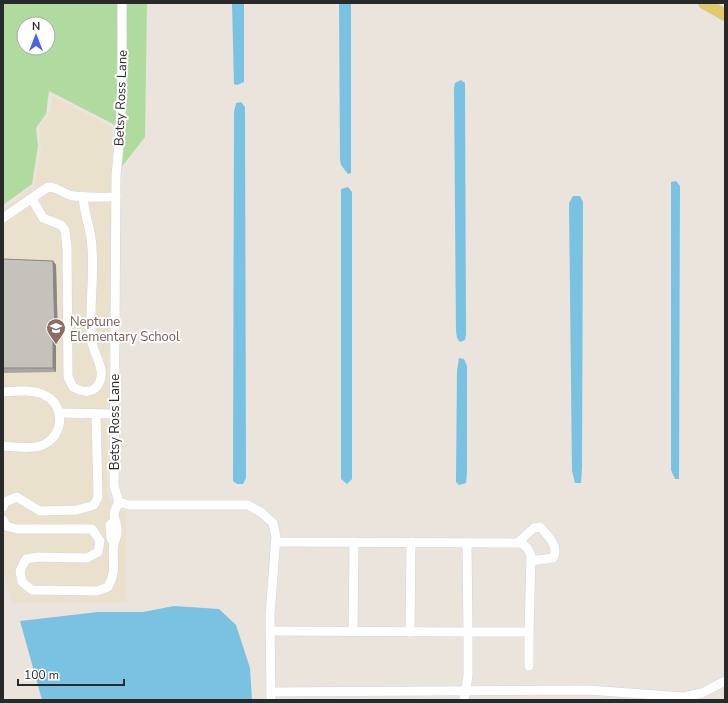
<svg xmlns="http://www.w3.org/2000/svg" width="728" height="703" font-family="'Nunito Sans',sans-serif">
	<style>
		.education { fill: #eae1cd }
		.green { fill: #b0db9e; fill-rule: evenodd }
		.water { fill: #79c2e2 }
		.lines { fill: none; stroke-linecap: round; stroke-linejoin: round }
		.minor-casing { stroke: #d1d4e0; stroke-width: 10 }
		.major-casing { stroke: #c3c3c3; stroke-width: 12 }
		.minor { stroke: #fff; stroke-width: 9 }
		.major { stroke: #e2ca69; stroke-width: 11 }
		.wall { fill: #a9a6a1 }
		.shaded-wall { fill: #8a8783 }
		.building { fill: #c5c1bb; stroke: #8a8783 }
		.labels { text-anchor: middle; stroke-width: 4; stroke-linejoin: round; paint-order: stroke }
		.street-label { font-size: 13px; fill: #292929; stroke: #fff }
		.education-label { font-size: 13px; fill: #785e54; stroke: #fff; text-anchor: start }
	</style>
	<rect width="100%" height="100%" fill="#eae4dc"/>
	<!-- education -->
	<path class="education" d="M 51,95 L 112,127 L 107,492 L 110,501 L 118,509 L 126,511 L 126,602 L 12,603 L 3,571 L 3,209 L 35,186 L 41,146 L 39,127 L 48,116 L 52,106 Z"/>
	<!-- green -->
	<path class="green" d="M 3,3 L 147,3 L 145,137 L 116,174 L 115,125 L 49,91 L 46,114 L 36,128 L 38,146 L 32,184 L 3,205 ZM 24,24 L 48,24 L 48,48 L 24,48 Z"/>
	<!-- water -->
	<g class="water">
		<path d="M 232,3 L 244,3 L 244,82 L 237,85 L 234,84 Z"/>
		<path d="M 339,3 L 351,3 L 351,173 L 348,174 L 341,165 L 340,160 Z"/>
		<path d="M 461,80 L 465,83 L 466,334 L 465,340 L 460,342 L 457,338 L 456,331 L 454,87 L 455,83 Z"/>
		<path d="M 241,102 L 245,107 L 246,478 L 243,484 L 237,484 L 233,481 L 234,112 L 236,103 Z"/>
		<path d="M 676,181 L 680,186 L 679,479 L 675,479 L 671,470 L 671,182 Z"/>
		<path d="M 348,187 L 352,192 L 352,479 L 347,484 L 341,479 L 341,189 Z"/>
		<path d="M 573,196 L 580,196 L 583,202 L 582,467 L 581,483 L 575,483 L 572,471 L 569,203 Z"/>
		<path d="M 459,358 L 464,359 L 467,366 L 467,473 L 466,483 L 459,485 L 456,482 L 456,476 L 457,371 Z"/>
		<path d="M 174,606 L 219,609 L 236,625 L 250,668 L 252,700 L 42,700 L 20,621 L 98,612 L 143,612 Z"/>
	</g>
	<g class="lines">
		<defs>
			<g id="minor">
				<path d="M 122,3 C 122,60 123,118 116,175 L 114,486 L 119,502 L 129,505 L 248,505 L 262,513 L 273,523 L 276,537 L 270,615 L 271,700"/>
				<path d="M 32,199 L 43,218 L 61,225 L 65,230 L 67,248 L 68,377 L 73,387 C 83,393 95,394 100,381 C 105,368 94,355 92,342 C 88,308 96,272 91,238 C 89,224 84,213 83,196"/>
				<path d="M 3,218 L 48,187 C 59,187 64,195 74,196 C 88,198 102,197 116,197"/>
				<path d="M 3,392 C 15,391 35,389 46,396 C 67,407 63,439 40,446 C 29,449 14,447 3,446"/>
				<path d="M 60,413 L 115,414"/>
				<path d="M 3,507 L 5,502 L 17,497 L 40,511 L 77,510 L 94,505 L 98,497 L 96,414"/>
				<path d="M 3,520 L 6,526 L 17,529 L 92,529 L 100,541 L 98,552 L 87,558 L 38,557 L 26,559 L 20,571 L 22,582 L 32,590 L 97,591 L 108,587 C 118,569 111,561 114,544 C 115,539 118,535 117,529 C 116,515 110,518 119,502"/>
				<path d="M 114,521 L 110,525 L 111,538 L 114,544"/>
				<path d="M 276,542 L 522,543 L 528,549 L 531,555 L 529,632 L 468,632 L 468,676 L 464,700"/>
				<path d="M 517,543 L 534,528 L 540,527 C 548,536 560,547 553,558 L 531,561"/>
				<path d="M 270,631 L 468,632 L 467,543"/>
				<path d="M 353,631 L 354,542"/>
				<path d="M 410,632 L 411,542"/>
				<path d="M 529,666 L 529,632"/>
				<path d="M 271,692 L 588,690 L 684,697 L 702,693 L 725,681"/>
			</g>
			<path id="major" d="M 704,3 L 725,15"/>
		</defs>
		<!-- minor casing -->
		<use href="#minor" class="minor-casing"/>
		<!-- major casing -->
		<use href="#major" class="major-casing"/>
		<!-- minor -->
		<use href="#minor" class="minor"/>
		<!-- major -->
		<use href="#major" class="major"/>
	</g>
	<!-- wall -->
	<path class="wall" d="M 3,259 L 53,261 L 56,265 L 58,344 L 56,344 L 56,372 L 3,373 Z"/>
	<!-- shaded-wall -->
	<g class="shaded-wall">
		<path d="M 53,261 L 56,265 L 58,344 L 55,339 Z"/>
		<path d="M 53,340 L 56,344 L 56,372 L 53,368 Z"/>
	</g>
	<!-- building -->
	<path class="building" d="M 3,259 L 53,261 L 55,339 L 53,340 L 53,368 L 3,368 Z"/>
	<!-- icons -->
	<defs>
		<symbol id="school-pin" viewBox="-11 -11 22 30"><path d="M0 17L-7.5 6A9.5 9.5 0 1 1 7.5 6Z" fill="#8d6e63" stroke="#fff"/><path d="M0-5L7-2L0 1L-7-2ZM-4 1L0 2.5L4 1V4Q0 6-4 4Z" fill="#fff"/></symbol>
	</defs>
	<g fill-rule="evenodd">
		<use href="#school-pin" x="45" y="317" width="22" height="30"/>
	</g>
	<g class="labels">
		<!-- street labels -->
		<g class="street-label">
			<text transform="translate(120 98) rotate(-88)" y="5">Betsy Ross Lane</text>
			<text transform="translate(114 422) rotate(-90)" y="5">Betsy Ross Lane</text>
		</g>
		<!-- education labels -->
		<g class="education-label">
			<text x="70" y="326">Neptune<tspan x="70" dy="15">Elementary School</tspan></text>
		</g>
	</g>
	<!-- border -->
	<rect width="728" height="703" fill="none" stroke="#292929" stroke-width="8"/>
	<!-- north arrow -->
	<g transform="translate(36 36)"><circle r="19" fill="#ffffff" stroke="#a9a9a9"/>
	<path d="M0-3L7 15L0 10L-7 15Z" fill="#4b62e7"/>
	<text y="-6" font-size="11" font-weight="bold" text-anchor="middle" fill="#292929">N</text>
	</g>
	<!-- scale -->
	<path d="M18 679v6h106v-6" fill="none" stroke="#292929" stroke-width="2"/>
	<text x="24" y="679" font-size="12" fill="#292929" stroke="#ffffff" stroke-width="3" paint-order="stroke">100 m</text>
</svg>
